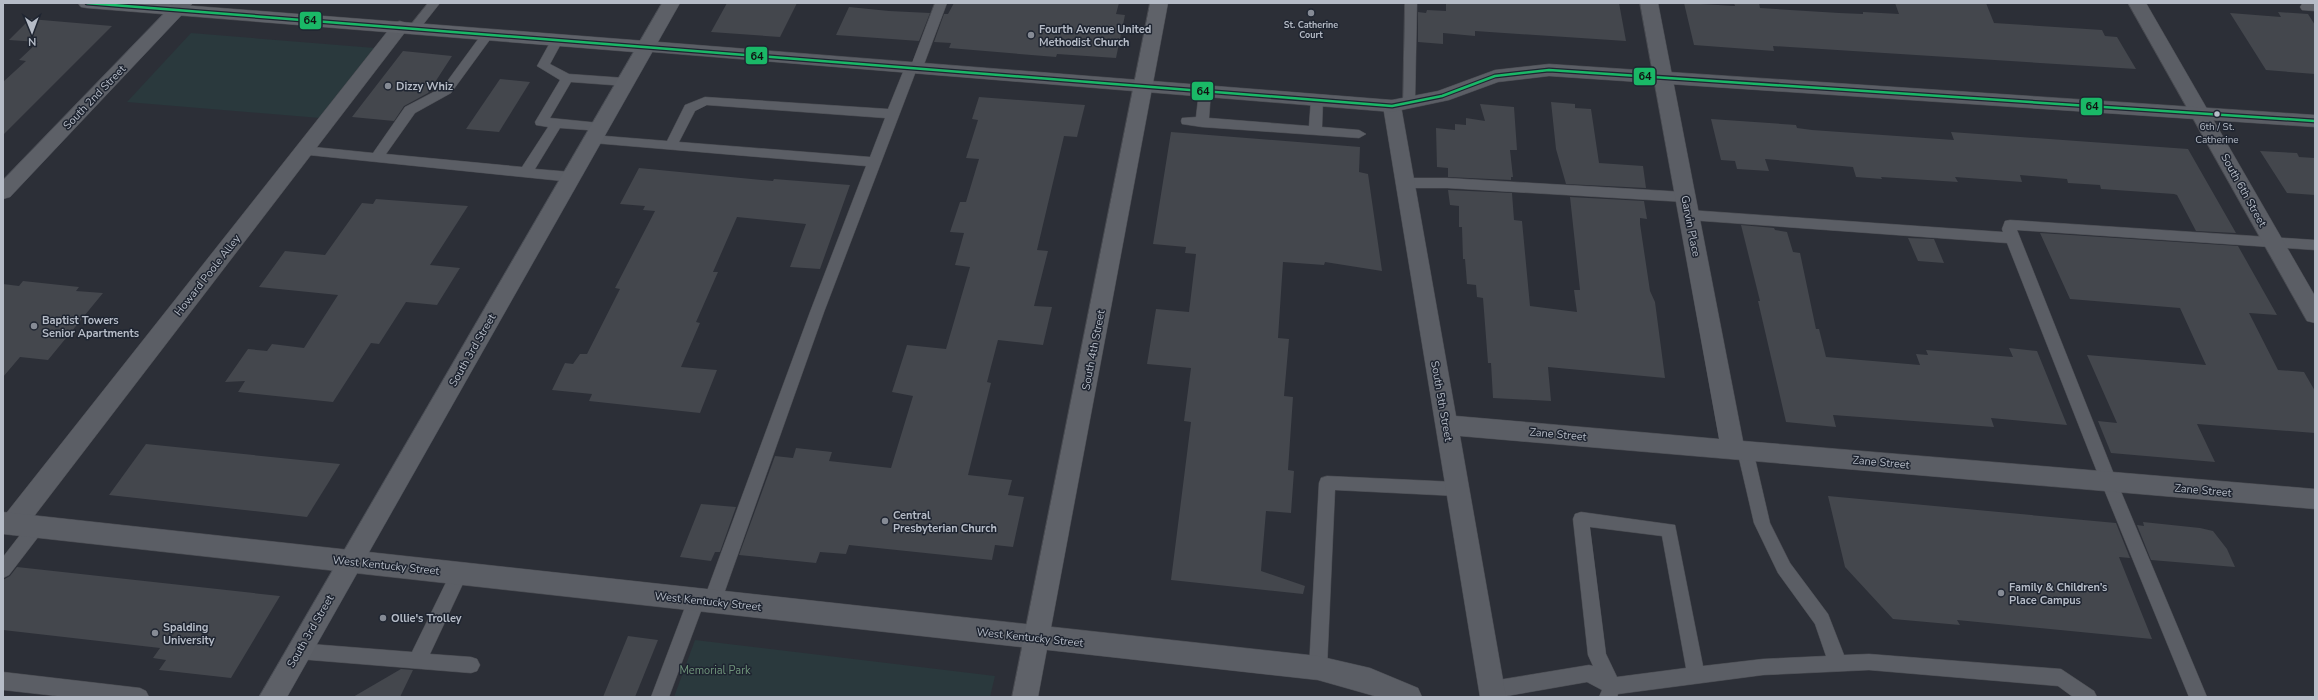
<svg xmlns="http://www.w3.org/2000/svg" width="2318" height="700" font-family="'Nunito Sans',sans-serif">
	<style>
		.green { fill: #2a393d }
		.building { fill: #44474d }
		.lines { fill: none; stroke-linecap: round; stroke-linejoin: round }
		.service-casing { stroke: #484a50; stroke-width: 1 }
		.minor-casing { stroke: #484a50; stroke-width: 1 }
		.tertiary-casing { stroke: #484a50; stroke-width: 1 }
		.secondary-casing { stroke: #484a50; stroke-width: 1 }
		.primary-casing { stroke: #494c54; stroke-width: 1 }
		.service { fill: #5b5e65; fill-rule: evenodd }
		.minor { fill: #5b5e65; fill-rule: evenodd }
		.tertiary { fill: #5b5e65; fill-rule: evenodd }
		.secondary { fill: #5f6269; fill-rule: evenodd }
		.primary { fill: #5d6067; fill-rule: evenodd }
		.bus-1-casing { stroke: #1f2531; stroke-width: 5 }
		.bus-1 { stroke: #1ab867; stroke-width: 2.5 }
		.poi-dot { fill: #868b95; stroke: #1f2531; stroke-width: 1.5 }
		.bus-dot { fill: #b6bcc7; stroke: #1f2531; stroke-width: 1.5 }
		.labels { text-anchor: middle; stroke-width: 3; stroke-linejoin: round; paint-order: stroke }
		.far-poi-label { font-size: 9px; font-weight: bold; fill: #b6bcc7; stroke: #1f2531 }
		.bus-label { font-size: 10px; fill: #b6bcc7; stroke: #1f2531 }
		.poi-label { font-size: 11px; font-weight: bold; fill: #b6bcc7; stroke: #1f2531; text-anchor: start }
		.street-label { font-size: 11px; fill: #b6bcc7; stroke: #1f2531 }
		.park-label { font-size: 11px; fill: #70957b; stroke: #1f2531 }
		.line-badge { stroke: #1f2531; stroke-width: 1.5 }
		.pale-badge-label { font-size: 11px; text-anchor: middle; font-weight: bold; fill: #111 }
	</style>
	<rect width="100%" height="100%" fill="#2c2f37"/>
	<!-- green -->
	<g class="green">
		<path d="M 191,33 L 375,48 L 320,118 L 127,102 Z"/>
		<path d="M 695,640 L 995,676 L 990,697 L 674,697 Z"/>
	</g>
	<!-- building -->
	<g class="building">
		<path d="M 727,3 L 797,3 L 780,37 L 711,32 Z"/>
		<path d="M 954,3 L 1119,3 L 1116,14 L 1125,15 L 1116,58 L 1057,54 L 1056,57 L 949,48 L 951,43 L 934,42 L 944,14 L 948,14 Z"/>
		<path d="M 1446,3 L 1619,3 L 1626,41 L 1475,31 L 1475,36 L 1443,33 L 1443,44 L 1418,42 L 1418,12 L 1426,13 L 1427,10 L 1446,11 Z"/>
		<path d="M 1684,3 L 1735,6 L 1734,3 L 1759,3 L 1760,8 L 1839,13 L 1863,14 L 1863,12 L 1899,14 L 1895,3 L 1986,3 L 1994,23 L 2102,30 L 2105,36 L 2117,37 L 2136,69 L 1773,46 L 1774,51 L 1694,45 Z"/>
		<path d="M 849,7 L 889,11 L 930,13 L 919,41 L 836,35 Z"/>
		<path d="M 2278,12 L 2308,14 L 2315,25 L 2315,74 L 2266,70 L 2230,13 L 2281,17 Z"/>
		<path d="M 30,19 L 112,26 L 3,135 L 3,82 L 26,61 L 19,60 L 38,42 L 9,40 Z"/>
		<path d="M 403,51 L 452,56 L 428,93 L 404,106 L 394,121 L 352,117 Z"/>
		<path d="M 500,79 L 530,82 L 499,132 L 466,129 Z"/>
		<path d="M 979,97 L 1085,105 L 1077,137 L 1064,136 L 1037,250 L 1048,251 L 1034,306 L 1052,307 L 1043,345 L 998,340 L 987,382 L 991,383 L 968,475 L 1012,480 L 1008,495 L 1024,497 L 1013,547 L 995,545 L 992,560 L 849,545 L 846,554 L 820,552 L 816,563 L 739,555 L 775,456 L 793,458 L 796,448 L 832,452 L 829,461 L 891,468 L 913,396 L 892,392 L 907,345 L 946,349 L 970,267 L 955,265 L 964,233 L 950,232 L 960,202 L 966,202 L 979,159 L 966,158 L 978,120 L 972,119 Z"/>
		<path d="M 1551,102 L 1575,104 L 1575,108 L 1591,109 L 1599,163 L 1643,166 L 1646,188 L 1566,184 L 1556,149 Z"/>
		<path d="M 1480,104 L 1514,107 L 1517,150 L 1510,150 L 1513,177 L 1511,177 L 1511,180 L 1448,177 L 1448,168 L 1437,167 L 1436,128 L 1455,130 L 1455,124 L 1466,125 L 1466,118 L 1485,121 Z"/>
		<path d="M 1711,119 L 1796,125 L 1797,128 L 1812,130 L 1954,140 L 1951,132 L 2188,149 L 2236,233 L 2196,231 L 2177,195 L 2174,194 L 2101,189 L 2100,185 L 2068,183 L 2067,179 L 2020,175 L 2022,182 L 1955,177 L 1958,182 L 1881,177 L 1882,179 L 1856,177 L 1853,167 L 1765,159 L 1769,171 L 1737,169 L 1735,161 L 1721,160 Z"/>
		<path d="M 1171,132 L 1360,147 L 1359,172 L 1368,174 L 1382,271 L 1325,262 L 1324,265 L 1283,262 L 1278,338 L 1289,339 L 1284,396 L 1293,397 L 1288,470 L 1294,471 L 1291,513 L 1266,511 L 1261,571 L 1305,586 L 1303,594 L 1171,580 L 1191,422 L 1184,421 L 1191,368 L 1147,364 L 1156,309 L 1189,312 L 1196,254 L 1185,253 L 1186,247 L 1153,244 Z"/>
		<path d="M 2260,151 L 2297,153 L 2299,157 L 2315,158 L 2315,195 L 2287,193 Z"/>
		<path d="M 639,168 L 773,181 L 774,179 L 850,185 L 820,269 L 790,267 L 806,224 L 737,217 L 713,272 L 718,272 L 696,322 L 700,323 L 681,367 L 717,370 L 700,413 L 589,401 L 592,394 L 552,390 L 565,363 L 573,364 L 580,354 L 587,354 L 620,289 L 615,288 L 655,211 L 643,210 L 645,206 L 620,204 Z"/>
		<path d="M 1448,190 L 1512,193 L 1514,220 L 1522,221 L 1530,306 L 1577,312 L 1574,290 L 1580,290 L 1570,197 L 1644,201 L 1647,219 L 1640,218 L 1640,224 L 1650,291 L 1655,302 L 1665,378 L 1548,367 L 1551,401 L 1493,398 L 1491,363 L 1488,363 L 1483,298 L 1477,297 L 1476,285 L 1467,284 L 1465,259 L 1463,259 L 1462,227 L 1459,227 L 1459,206 L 1450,205 Z"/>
		<path d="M 376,199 L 468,206 L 430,265 L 460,268 L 437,305 L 406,302 L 379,344 L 371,343 L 333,402 L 238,392 L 245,381 L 225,382 L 248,349 L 267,351 L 272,344 L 304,348 L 338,295 L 259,287 L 285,251 L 325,255 L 362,203 L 373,204 Z"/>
		<path d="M 1741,225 L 1774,228 L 1775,230 L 1787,232 L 1793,252 L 1800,253 L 1816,329 L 1819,329 L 1826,357 L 1920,365 L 1916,354 L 1928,355 L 1926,350 L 2013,357 L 2009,348 L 2037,351 L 2067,425 L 1991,418 L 1994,427 L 1833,415 L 1836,427 L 1786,422 L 1758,301 L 1760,301 Z"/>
		<path d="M 2040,233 L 2238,246 L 2277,315 L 2249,313 L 2278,370 L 2304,372 L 2315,391 L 2315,433 L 2197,424 L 2215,462 L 2111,453 L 2098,421 L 2117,423 L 2087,355 L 2206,365 L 2180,308 L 2070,299 Z"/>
		<path d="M 1908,238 L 1934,239 L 1944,263 L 1918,261 Z"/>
		<path d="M 23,281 L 79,287 L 76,291 L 103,293 L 48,360 L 20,357 L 3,377 L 3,284 L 19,286 Z"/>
		<path d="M 146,444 L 340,464 L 307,517 L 109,495 Z"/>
		<path d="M 1828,496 L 2116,523 L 2130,558 L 2119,557 L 2152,639 L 1957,620 L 1960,625 L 1893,619 L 1845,567 Z"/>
		<path d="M 701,504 L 736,507 L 720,552 L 715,552 L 711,561 L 680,557 Z"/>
		<path d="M 2143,522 L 2200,528 L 2213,531 L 2227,549 L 2235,567 L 2151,560 L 2137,525 L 2144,526 Z"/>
		<path d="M 17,567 L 280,596 L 231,678 L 159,670 L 166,660 L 153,658 L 160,648 L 3,630 L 3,580 L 10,576 Z"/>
		<path d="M 628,636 L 658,640 L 635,697 L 603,697 Z"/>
		<path d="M 401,669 L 413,670 L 400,697 L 353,697 Z"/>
	</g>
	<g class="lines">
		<defs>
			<g id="service">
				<path d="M 428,3 L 440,3 L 418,31 L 410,31 L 408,28 Z"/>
				<path d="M 935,3 L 947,3 L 923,67 L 921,70 L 916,71 L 824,312 L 721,602 L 718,608 L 712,610 L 706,608 L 704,603 L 669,697 L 651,697 L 690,594 L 696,592 L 702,594 L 704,599 L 810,312 L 866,166 L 593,143 L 586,139 L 593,135 L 667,141 L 685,105 L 705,97 L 888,109 L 905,67 L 907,64 L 912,63 ZM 707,105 L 885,118 L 870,157 L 679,142 L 695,111 Z"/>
				<path d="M 1405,3 L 1417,3 L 1415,101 L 1409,105 L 1403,101 Z"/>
				<path d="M 2306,3 L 2315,3 L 2315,11 L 2302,10 L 2300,7 L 2302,4 Z"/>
				<path d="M 488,30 L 494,34 L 451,93 L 415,113 L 386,154 L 522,167 L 548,127 L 536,125 L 535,122 L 560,80 L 537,66 L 553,37 L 557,36 L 563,40 L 550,64 L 569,74 L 625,78 L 631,82 L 625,86 L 571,82 L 550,118 L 600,123 L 606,127 L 600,131 L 560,128 L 535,169 L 572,172 L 579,177 L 577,180 L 572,182 L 299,154 L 297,151 L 299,148 L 304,146 L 373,153 L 405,107 L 443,87 L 484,31 Z"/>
				<path d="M 1205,87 L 1211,91 L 1209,118 L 1309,126 L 1311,99 L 1317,95 L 1323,99 L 1322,127 L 1359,130 L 1366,134 L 1359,138 L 1202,127 L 1182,124 L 1181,121 L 1182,118 L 1196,117 L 1199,91 Z"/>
				<path d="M 1405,178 L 1447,178 L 1685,192 L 1690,194 L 1692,197 L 1690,200 L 1685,202 L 1447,188 L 1405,188 L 1398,183 Z"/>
				<path d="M 1689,210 L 2003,232 L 2002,229 L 2005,221 L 2010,220 L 2315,240 L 2315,250 L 2017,230 L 2117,482 L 2207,697 L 2189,697 L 2101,482 L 2007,243 L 1689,220 L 1684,219 L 1682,215 L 1684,211 Z"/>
				<path d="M 1745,443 L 1751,445 L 1753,450 L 1770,523 L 1790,563 L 1828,614 L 1844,655 L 1869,654 L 2061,669 L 2094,691 L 2097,697 L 2073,697 L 2058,686 L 1869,670 L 1763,675 L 1618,694 L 1617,697 L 1599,697 L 1602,690 L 1587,682 L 1501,697 L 1486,696 L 1483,690 L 1486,684 L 1492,681 L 1589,665 L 1593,666 L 1588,655 L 1573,519 L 1575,514 L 1581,512 L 1675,525 L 1703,666 L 1763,659 L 1826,656 L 1815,624 L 1778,573 L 1754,523 L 1737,450 L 1739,445 ZM 1590,527 L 1662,536 L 1686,668 L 1617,677 L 1606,654 Z"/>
				<path d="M 1327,476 L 1457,482 L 1463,484 L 1465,489 L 1463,494 L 1457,496 L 1335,490 L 1327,668 L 1324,674 L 1318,676 L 1312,674 L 1309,668 L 1319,483 L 1321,478 Z"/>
				<path d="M 36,520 L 42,522 L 44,527 L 42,532 L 9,575 L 3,578 L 3,557 L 30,522 Z"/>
				<path d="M 459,565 L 465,568 L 468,573 L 430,654 L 471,657 L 477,659 L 480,665 L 477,671 L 471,673 L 298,659 L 292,657 L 289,651 L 292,645 L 298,643 L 412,652 L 453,568 Z"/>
				<path d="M 3,672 L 140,688 L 146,691 L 149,697 L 66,697 L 3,690 Z"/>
			</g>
			<g id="minor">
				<path d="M 1640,3 L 1658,3 L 1743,441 L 2315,489 L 2315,509 L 1460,436 L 1506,697 L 1480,697 L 1383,106 L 1385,102 L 1392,100 L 1399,102 L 1401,106 L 1456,416 L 1719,439 Z"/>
				<path d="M 2128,3 L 2146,3 L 2315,296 L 2315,323 L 2307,321 Z"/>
				<path d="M 400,21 L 406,23 L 409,27 L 406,31 L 22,532 L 13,535 L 4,532 L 4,516 L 394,23 Z"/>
			</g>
			<g id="tertiary">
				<path d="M 646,41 L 1392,100 L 1438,91 L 1495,70 L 1549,64 L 2315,115 L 2315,127 L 1549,76 L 1498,82 L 1449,100 L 1392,112 L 640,51 L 637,47 L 640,43 Z"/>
				<path d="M 3,512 L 1318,656 L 1370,668 L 1418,688 L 1422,697 L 1378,697 L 1318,680 L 3,534 Z"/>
			</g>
			<g id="secondary">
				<path d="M 78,3 L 156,3 L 646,41 L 652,43 L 655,47 L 652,51 L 646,53 L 87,8 L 81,7 Z"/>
				<path d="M 1150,3 L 1168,3 L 1038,697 L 1012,697 Z"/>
			</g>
			<g id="primary">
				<path d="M 174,3 L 193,3 L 10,197 L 3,199 L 3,180 Z"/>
				<path d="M 662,3 L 680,3 L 287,697 L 259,697 Z"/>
			</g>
		</defs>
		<!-- service casing -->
		<use href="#service" class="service-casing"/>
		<!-- minor casing -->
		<use href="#minor" class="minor-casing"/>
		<!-- tertiary casing -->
		<use href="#tertiary" class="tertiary-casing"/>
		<!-- secondary casing -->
		<use href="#secondary" class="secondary-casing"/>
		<!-- primary casing -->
		<use href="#primary" class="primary-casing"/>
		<!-- service -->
		<use href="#service" class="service"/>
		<!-- minor -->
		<use href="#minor" class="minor"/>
		<!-- tertiary -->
		<use href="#tertiary" class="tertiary"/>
		<!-- secondary -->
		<use href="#secondary" class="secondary"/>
		<!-- primary -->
		<use href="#primary" class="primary"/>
		<defs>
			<path id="bus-1" d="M 87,3 L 1392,106 L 1442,96 L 1495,76 L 1549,70 L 2315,121"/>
		</defs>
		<!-- bus-1 casing -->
		<use href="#bus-1" class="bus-1-casing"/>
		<!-- bus-1 -->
		<use href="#bus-1" class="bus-1"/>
	</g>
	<!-- markers -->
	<g class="poi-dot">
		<circle cx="1311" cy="13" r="4"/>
		<circle cx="1031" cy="35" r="4"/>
		<circle cx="388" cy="86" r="4"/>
		<circle cx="34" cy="326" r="4"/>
		<circle cx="885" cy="521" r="4"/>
		<circle cx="2001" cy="593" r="4"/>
		<circle cx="383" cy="618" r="4"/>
		<circle cx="155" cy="633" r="4"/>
	</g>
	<circle class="bus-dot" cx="2217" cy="114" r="3.5"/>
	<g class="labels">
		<!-- far-poi labels -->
		<g class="far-poi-label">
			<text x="1311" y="28">St. Catherine<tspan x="1311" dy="10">Court</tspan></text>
		</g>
		<!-- bus labels -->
		<g class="bus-label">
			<text x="2217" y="130">6th / St.<tspan x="2217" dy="13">Catherine</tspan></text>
		</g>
		<!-- poi labels -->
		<g class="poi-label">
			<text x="1039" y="33">Fourth Avenue United<tspan x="1039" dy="13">Methodist Church</tspan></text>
			<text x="396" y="90">Dizzy Whiz</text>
			<text x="42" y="324">Baptist Towers<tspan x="42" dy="13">Senior Apartments</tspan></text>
			<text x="893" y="519">Central<tspan x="893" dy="13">Presbyterian Church</tspan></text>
			<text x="2009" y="591">Family &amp; Children’s<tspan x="2009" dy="13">Place Campus</tspan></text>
			<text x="391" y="622">Ollie's Trolley</text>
			<text x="163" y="631">Spalding<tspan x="163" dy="13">University</tspan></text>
		</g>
		<!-- street labels -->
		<g class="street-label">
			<text transform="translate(94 97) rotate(-46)" y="4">South 2nd Street</text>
			<text transform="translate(2244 190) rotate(61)" y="4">South 6th Street</text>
			<text transform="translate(1691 226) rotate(79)" y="4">Garvin Place</text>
			<text transform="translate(207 275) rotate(-52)" y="4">Howard Poole Alley</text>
			<text transform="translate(472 350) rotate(-60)" y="4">South 3rd Street</text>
			<text transform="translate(1093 350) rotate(-79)" y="4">South 4th Street</text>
			<text transform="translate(1442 401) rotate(80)" y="4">South 5th Street</text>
			<text transform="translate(1558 434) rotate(5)" y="4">Zane Street</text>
			<text transform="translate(1881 462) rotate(5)" y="4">Zane Street</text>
			<text transform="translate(2203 490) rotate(5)" y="4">Zane Street</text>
			<text transform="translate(386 565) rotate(6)" y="4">West Kentucky Street</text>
			<text transform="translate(708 601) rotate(6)" y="4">West Kentucky Street</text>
			<text transform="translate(310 631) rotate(-60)" y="4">South 3rd Street</text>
			<text transform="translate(1030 637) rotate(6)" y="4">West Kentucky Street</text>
		</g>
		<!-- park labels -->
		<g class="park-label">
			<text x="715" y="674">Memorial Park</text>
		</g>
	</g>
	<g class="line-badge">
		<rect x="299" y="11" width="23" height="19" rx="4" fill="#1ab867"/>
		<rect x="745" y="46" width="23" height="19" rx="4" fill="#1ab867"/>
		<rect x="1633" y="67" width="23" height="19" rx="4" fill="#1ab867"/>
		<rect x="1191" y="81" width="23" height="20" rx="4" fill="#1ab867"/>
		<rect x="2080" y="97" width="23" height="19" rx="4" fill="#1ab867"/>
	</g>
	<g class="pale-badge-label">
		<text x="310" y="24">64</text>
		<text x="757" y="60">64</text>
		<text x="1645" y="80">64</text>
		<text x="1203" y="95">64</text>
		<text x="2092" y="110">64</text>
	</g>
	<!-- border -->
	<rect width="2318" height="700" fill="none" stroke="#b6bcc7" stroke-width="8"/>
	<!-- north arrow -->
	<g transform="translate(32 32) rotate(179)" stroke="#1f2531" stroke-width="3" paint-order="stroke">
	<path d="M0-3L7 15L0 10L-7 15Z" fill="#b6bcc7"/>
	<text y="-6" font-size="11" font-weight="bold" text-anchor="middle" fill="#b6bcc7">N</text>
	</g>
</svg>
